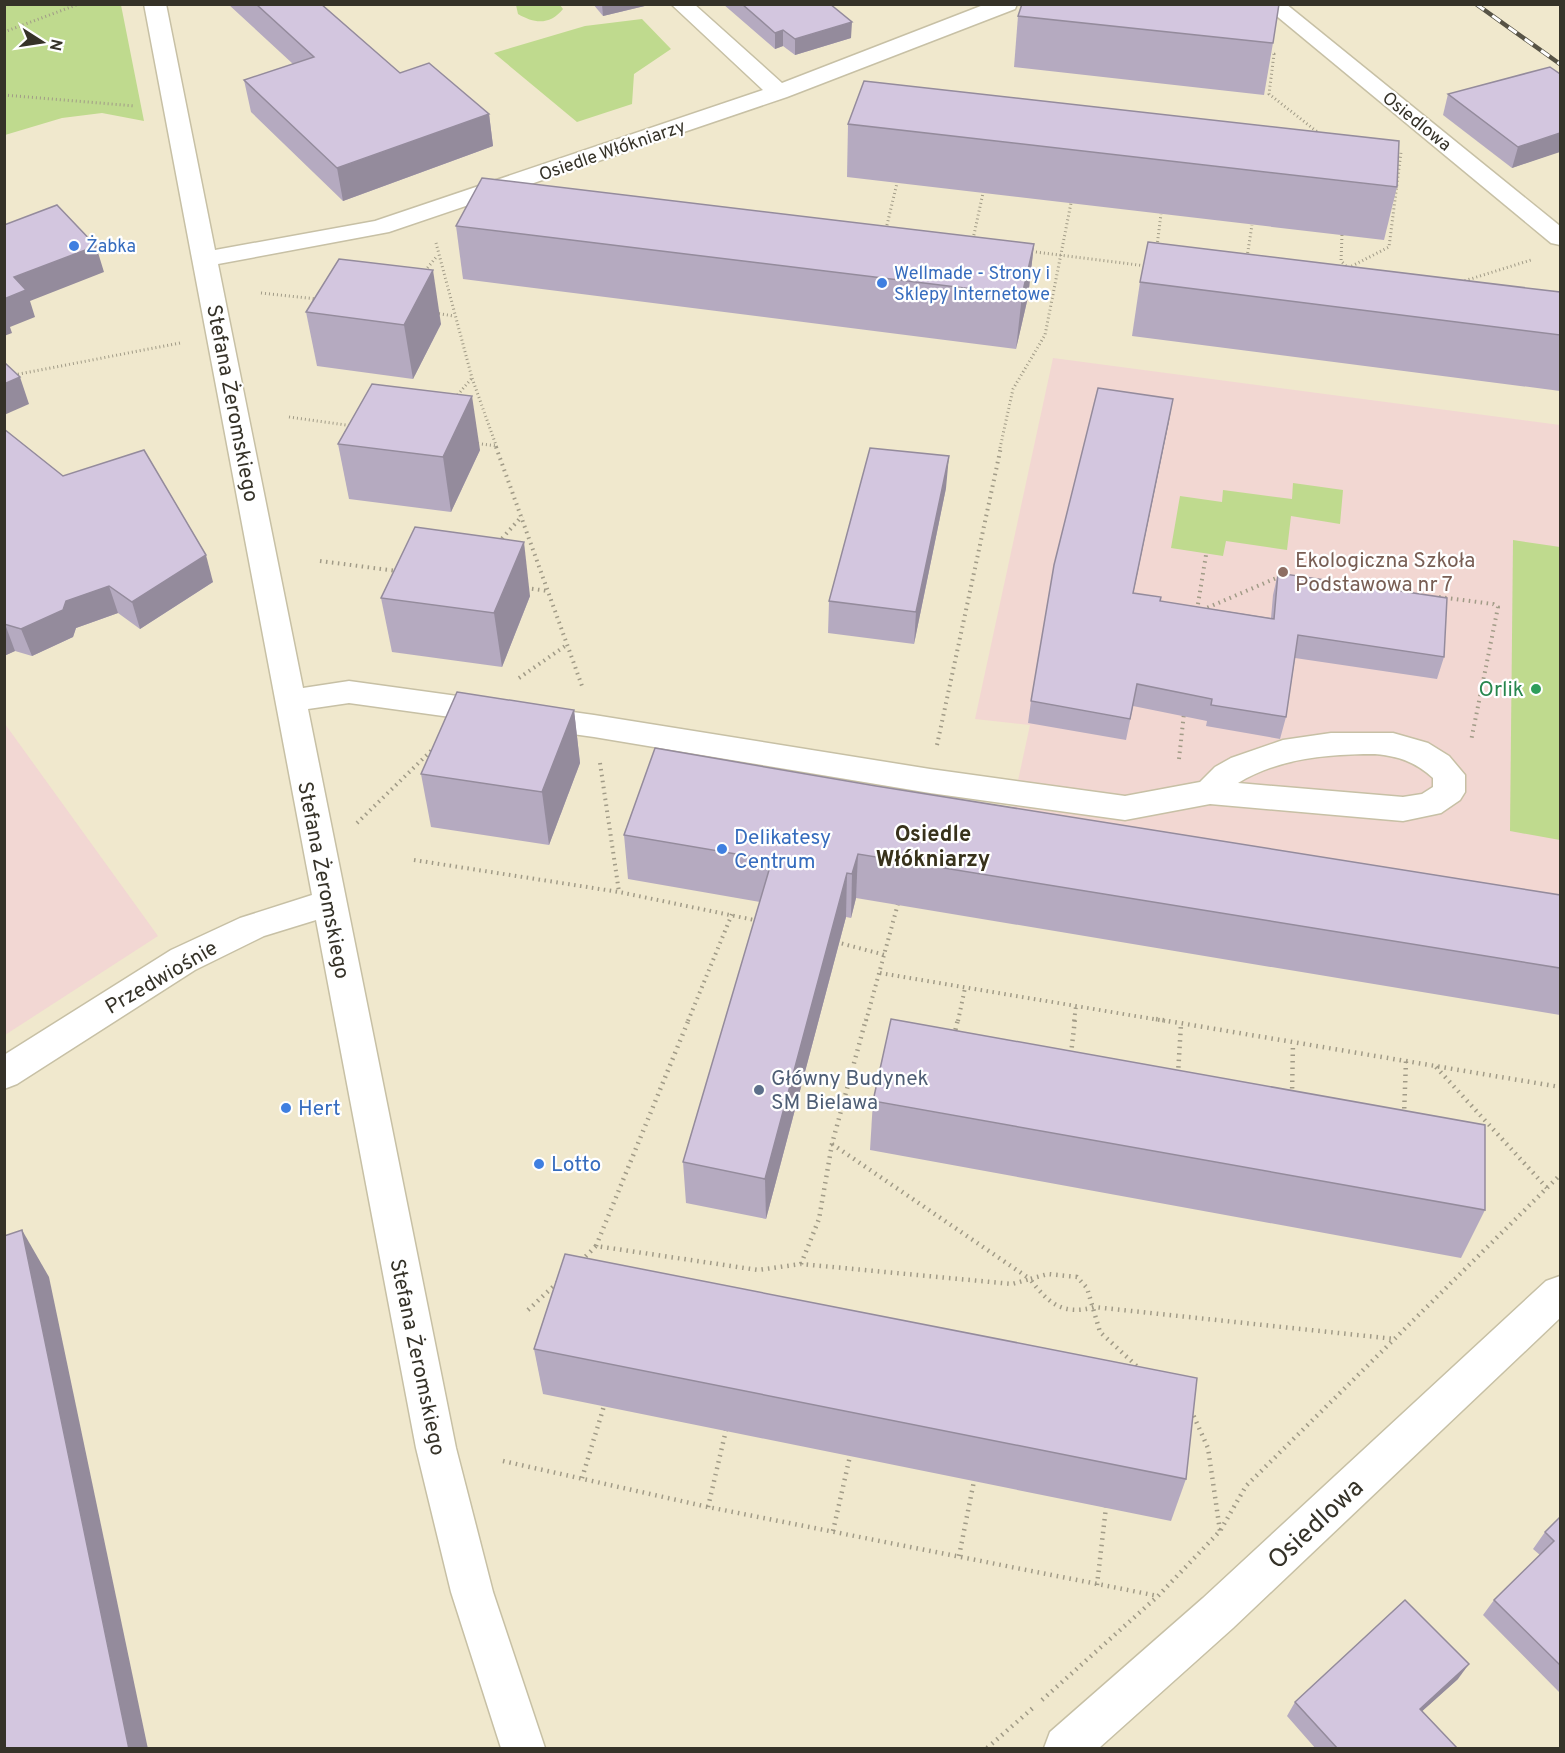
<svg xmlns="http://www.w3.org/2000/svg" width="1565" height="1753" font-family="Overpass,sans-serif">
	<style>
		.commercial { fill: #f2d7d3 }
		.education { fill: #f2d7d2 }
		.green { fill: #bfda8e }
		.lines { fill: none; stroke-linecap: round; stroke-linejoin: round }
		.minor-casing { stroke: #c7c0a5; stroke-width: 3 }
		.path-far2 { stroke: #a19b87; stroke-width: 3; stroke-dasharray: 1 3; stroke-linecap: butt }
		.path-far1 { stroke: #a19b87; stroke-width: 4; stroke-dasharray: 1.5 4.5; stroke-linecap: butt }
		.path { stroke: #a19b87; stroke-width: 4.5; stroke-dasharray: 1.5 5; stroke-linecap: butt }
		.minor { fill: #fff; fill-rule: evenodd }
		.rail-casing { stroke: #575346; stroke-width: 4.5 }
		.rail { stroke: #fff; stroke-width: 3; stroke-dasharray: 10; stroke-linecap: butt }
		.wall { fill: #b5aac0 }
		.shaded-wall { fill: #948b9c }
		.building { fill: #d3c6df; stroke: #948b9c; stroke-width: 1.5 }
		.shop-dot { fill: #3f7fe0; stroke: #fff; stroke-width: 2 }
		.education-dot { fill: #8d6e63; stroke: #fff; stroke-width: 2 }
		.leisure-dot { fill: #2e9e5b; stroke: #fff; stroke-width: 2 }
		.service-dot { fill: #5c6f8a; stroke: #fff; stroke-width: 2 }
		.labels { text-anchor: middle; stroke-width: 4.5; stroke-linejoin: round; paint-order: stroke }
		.far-street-label { font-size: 18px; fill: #353228; stroke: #fff }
		.far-shop-label { font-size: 18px; fill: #366cbe; stroke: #fff; text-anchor: start }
		.street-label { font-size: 21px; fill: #353228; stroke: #fff }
		.education-label { font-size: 21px; fill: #785e54; stroke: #fff; text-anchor: start }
		.leisure-label { font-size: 21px; fill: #27864d; stroke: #fff; text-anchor: end }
		.shop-label { font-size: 21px; fill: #366cbe; stroke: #fff; text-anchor: start }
		.service-label { font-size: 21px; fill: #4e5e75; stroke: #fff; text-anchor: start }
		.neighbourhood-label { font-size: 22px; font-weight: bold; fill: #38321b; stroke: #fff }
		.near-street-label { font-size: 26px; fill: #353228; stroke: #fff }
	</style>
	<rect width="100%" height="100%" fill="#f0e8cd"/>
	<!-- commercial -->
	<path class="commercial" d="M 5,724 L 158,936 L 5,1035 L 4,1035 Z"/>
	<!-- education -->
	<path class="education" d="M 1053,358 L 1560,425 L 1560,901 L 1011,813 L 1030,725 L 975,719 Z"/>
	<!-- green -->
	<g class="green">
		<path d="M 5,4 L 121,5 L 144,121 L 102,113 L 62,118 L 5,135 Z"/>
		<path d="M 516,5 L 560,5 L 563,9 C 550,25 535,24 518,14 Z"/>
		<path d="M 642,19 L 671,49 L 634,74 L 632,104 L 577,122 L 494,53 L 585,26 Z"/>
		<path d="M 1293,483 L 1343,490 L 1340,524 L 1291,516 L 1287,550 L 1226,541 L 1223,556 L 1171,548 L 1180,496 L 1222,502 L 1223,490 L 1292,499 Z"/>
		<path d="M 1513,540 L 1560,547 L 1560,840 L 1510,831 Z"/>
	</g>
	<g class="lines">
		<defs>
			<g id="minor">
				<path d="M 144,4 L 166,4 L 215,250 L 375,221 L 763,90 L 671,4 L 694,4 L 782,83 L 986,4 L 1017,4 L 1015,9 L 787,97 L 389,232 L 218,264 L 303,688 L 349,681 L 594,715 L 930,769 L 1125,796 L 1200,782 L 1215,767 L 1231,758 L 1283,740 L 1331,733 L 1393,733 L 1428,743 L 1449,756 L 1465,775 L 1465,792 L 1460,800 L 1441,813 L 1403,821 L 1210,804 L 1125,820 L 930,793 L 594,737 L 349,703 L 308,709 L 456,1448 L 493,1592 L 545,1748 L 501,1748 L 451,1592 L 416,1448 L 316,920 L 264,936 L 195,970 L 17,1084 L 4,1089 L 4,1055 L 171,950 L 240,918 L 312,895 ZM 1375,754 C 1398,756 1416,762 1433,778 L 1433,787 L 1422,794 L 1403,797 L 1238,783 C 1279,758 1328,754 1375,754 Z"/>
				<path d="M 1262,4 L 1286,4 L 1560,226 L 1560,245 L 1551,243 Z"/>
				<path d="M 1560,1276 L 1560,1318 L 1233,1628 L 1099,1748 L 1044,1748 L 1050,1732 L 1203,1598 L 1546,1281 Z"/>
			</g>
		</defs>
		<!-- minor casing -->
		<use href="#minor" class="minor-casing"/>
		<!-- path-far2 -->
		<g class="path-far2">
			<path d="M 4,32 L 79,4"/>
			<path d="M 1266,53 L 1274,54 L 1269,94 L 1320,134"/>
			<path d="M 4,95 L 135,106"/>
			<path d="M 886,229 L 897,183"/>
			<path d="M 1342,235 L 1341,261 L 1348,268"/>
			<path d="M 973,239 L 983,193"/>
			<path d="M 436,243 L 472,378 L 497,448"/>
			<path d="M 1157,246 L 1161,214"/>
			<path d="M 1028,251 L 1146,266"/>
			<path d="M 1247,257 L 1252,225"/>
			<path d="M 1348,268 L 1389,247 L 1401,152"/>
			<path d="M 425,271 L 437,256"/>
			<path d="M 1463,284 L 1464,281 L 1531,260"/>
			<path d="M 261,293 L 317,299"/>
			<path d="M 435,313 L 454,316"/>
			<path d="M 14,375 L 180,343"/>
			<path d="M 455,398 L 472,378"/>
			<path d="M 289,417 L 353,426"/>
			<path d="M 474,443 L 497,446"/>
			<path d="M 1000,448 L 1013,389 L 1045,335 L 1071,203"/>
		</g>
		<!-- path-far1 -->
		<g class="path-far1">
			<path d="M 496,447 L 582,686"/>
			<path d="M 498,543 L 522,516"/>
			<path d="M 320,561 L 397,571"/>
			<path d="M 526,588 L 548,591"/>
			<path d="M 1439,597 L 1493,604 L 1498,607 L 1471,741"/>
			<path d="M 1197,610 L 1206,555"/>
			<path d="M 1202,610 L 1281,576"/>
			<path d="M 519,678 L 568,644"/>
			<path d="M 937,745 L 1001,447"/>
			<path d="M 1179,759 L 1184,713"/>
			<path d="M 600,763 L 619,892"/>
			<path d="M 357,823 L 435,747"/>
			<path d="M 414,860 L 619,892 L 759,921"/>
			<path d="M 836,942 L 885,955"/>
			<path d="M 880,973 L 1165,1021"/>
			<path d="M 688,1021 L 732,914"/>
			<path d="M 866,1021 L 899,900"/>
			<path d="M 958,1021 L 965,988"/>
			<path d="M 1074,1021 L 1076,1006"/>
		</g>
		<!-- path -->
		<g class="path">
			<path d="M 1156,1019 L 1560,1087"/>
			<path d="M 954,1036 L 958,1019"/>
			<path d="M 1071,1054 L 1075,1019"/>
			<path d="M 1436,1067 L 1547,1188"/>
			<path d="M 1178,1074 L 1181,1024"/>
			<path d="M 1292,1095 L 1293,1043"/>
			<path d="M 1404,1115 L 1406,1061"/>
			<path d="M 832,1144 L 1030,1279 L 1048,1274 L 1077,1277 L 1087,1288 L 1100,1332 L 1141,1370"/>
			<path d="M 596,1246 L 689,1019"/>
			<path d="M 581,1261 L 596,1246 L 758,1270 L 801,1264 L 1012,1284 L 1030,1279 C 1048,1303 1063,1316 1094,1307 L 1395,1339"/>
			<path d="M 801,1264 L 819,1219 L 832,1144 L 866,1019"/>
			<path d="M 528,1310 L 558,1282"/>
			<path d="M 1191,1410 L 1208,1448 L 1220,1531"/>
			<path d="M 503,1461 L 708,1507 L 1158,1596"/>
			<path d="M 582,1478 L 604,1406"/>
			<path d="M 708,1507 L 726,1430"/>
			<path d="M 833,1531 L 850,1456"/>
			<path d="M 959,1556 L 974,1481"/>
			<path d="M 1097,1585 L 1106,1507"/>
			<path d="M 1042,1700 L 1158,1596 L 1220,1531 L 1246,1486 L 1560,1175"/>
			<path d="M 987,1748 L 1034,1707"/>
		</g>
		<!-- minor -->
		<use href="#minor" class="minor"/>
		<defs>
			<path id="rail" d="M 1476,4 L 1560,64"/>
		</defs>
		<!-- rail casing -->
		<use href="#rail" class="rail-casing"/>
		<!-- rail -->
		<use href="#rail" class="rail"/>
	</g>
	<!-- wall -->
	<g class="wall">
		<path d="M 228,4 L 321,4 L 400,73 L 489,114 L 493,146 L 343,201 L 251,112 L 244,80 L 293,64 Z"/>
		<path d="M 593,4 L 653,4 L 603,16 Z"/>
		<path d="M 723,4 L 830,4 L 851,38 L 795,55 L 783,46 L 775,49 Z"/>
		<path d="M 1018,16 L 1273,43 L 1264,95 L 1014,67 Z"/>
		<path d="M 1448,94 L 1549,155 L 1512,168 L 1443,115 Z"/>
		<path d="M 848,124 L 1397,187 L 1384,240 L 847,177 Z"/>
		<path d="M 456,226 L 1034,244 L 1028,297 L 1016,349 L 463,279 Z"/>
		<path d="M 1140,282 L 1560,292 L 1560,391 L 1132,336 Z"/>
		<path d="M 306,312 L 441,324 L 413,379 L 317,366 Z"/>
		<path d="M 1169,421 L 1133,593 L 1160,601 L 1271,618 L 1273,595 L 1278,573 L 1444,657 L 1437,679 L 1295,658 L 1286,717 L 1280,739 L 1206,726 L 1207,721 L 1133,706 L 1126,740 L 1028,723 L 1031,701 Z"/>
		<path d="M 4,429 L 63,476 L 213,582 L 140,629 L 118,613 L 76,628 L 73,637 L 32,656 L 15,651 L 4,656 Z"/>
		<path d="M 338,444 L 480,450 L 451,512 L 349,499 Z"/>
		<path d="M 946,488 L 914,644 L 828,633 L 829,601 Z"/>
		<path d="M 530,596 L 502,667 L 392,652 L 381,598 Z"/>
		<path d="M 574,710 L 580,763 L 549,845 L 431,827 L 421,774 Z"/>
		<path d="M 876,786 L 1560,895 L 1560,1015 L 856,898 L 851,918 L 846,917 L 766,1219 L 686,1203 L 683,1162 L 760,902 L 628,879 L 624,835 Z"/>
		<path d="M 873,1101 L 1485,1210 L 1461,1258 L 870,1150 Z"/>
		<path d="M 565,1254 L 1186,1479 L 1171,1521 L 543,1394 L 534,1349 Z"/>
		<path d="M 1560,1517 L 1560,1693 L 1483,1615 L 1494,1600 L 1540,1555 L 1533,1549 L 1545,1532 Z"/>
		<path d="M 1458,1679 L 1422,1711 L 1458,1749 L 1316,1749 L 1287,1716 L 1295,1702 Z"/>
	</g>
	<!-- shaded-wall -->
	<g class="shaded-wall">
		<path d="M 602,4 L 653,4 L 603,16 Z"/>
		<path d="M 852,22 L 851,38 L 795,55 L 795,39 Z"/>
		<path d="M 783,30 L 783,46 L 775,49 L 775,33 Z"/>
		<path d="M 489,114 L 493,146 L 343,201 L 337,168 Z"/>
		<path d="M 1560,133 L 1560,152 L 1512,168 L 1518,147 Z"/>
		<path d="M 1034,244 L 1028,297 L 1016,349 L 1022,295 Z"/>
		<path d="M 96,246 L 104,272 L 30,301 L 35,317 L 10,327 L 12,333 L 4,336 L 4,299 L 14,277 Z"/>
		<path d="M 433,270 L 441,324 L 413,379 L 404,325 Z"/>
		<path d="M 20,377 L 29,404 L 4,415 L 4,384 Z"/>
		<path d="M 472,396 L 480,450 L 451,512 L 443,457 Z"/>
		<path d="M 1173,399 L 1169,421 L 1129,614 L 1133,593 Z"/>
		<path d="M 949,456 L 946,488 L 914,644 L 916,612 Z"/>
		<path d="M 524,542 L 530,596 L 502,667 L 494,613 Z"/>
		<path d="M 206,555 L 213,582 L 140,629 L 132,602 Z"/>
		<path d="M 109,586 L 118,613 L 76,628 L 73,637 L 32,656 L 21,629 L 66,601 Z"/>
		<path d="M 5,624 L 15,651 L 4,656 Z"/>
		<path d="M 574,710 L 580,763 L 549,845 L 542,792 Z"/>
		<path d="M 858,854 L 856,898 L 851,918 L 852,874 Z"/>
		<path d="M 847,873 L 846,917 L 766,1219 L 765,1179 Z"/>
		<path d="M 22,1230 L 49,1277 L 148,1749 L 129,1749 Z"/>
		<path d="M 1469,1664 L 1458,1679 L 1409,1723 L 1420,1709 Z"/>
	</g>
	<!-- building -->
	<g class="building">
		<path d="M 256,4 L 321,4 L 400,73 L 429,63 L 489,114 L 337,168 L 244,80 L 314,57 Z"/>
		<path d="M 742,4 L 830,4 L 852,22 L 795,39 L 783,30 L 775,33 Z"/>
		<path d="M 1022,4 L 1279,4 L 1273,43 L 1018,16 Z"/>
		<path d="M 1550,67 L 1560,74 L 1560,133 L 1518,147 L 1448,94 Z"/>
		<path d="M 864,81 L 1399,141 L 1397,187 L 848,124 Z"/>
		<path d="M 482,178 L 1034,244 L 1022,295 L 456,226 Z"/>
		<path d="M 57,205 L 96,246 L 14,277 L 26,290 L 4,299 L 4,225 Z"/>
		<path d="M 1148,242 L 1560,292 L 1560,335 L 1140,282 Z"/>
		<path d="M 339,259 L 433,270 L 404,325 L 306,312 Z"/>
		<path d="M 4,362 L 20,377 L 4,384 Z"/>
		<path d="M 372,384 L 472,396 L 443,457 L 338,444 Z"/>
		<path d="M 1098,388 L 1173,399 L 1133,593 L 1161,597 L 1160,601 L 1274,619 L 1278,573 L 1447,598 L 1444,657 L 1298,635 L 1286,717 L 1211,705 L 1212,699 L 1137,684 L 1130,719 L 1031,701 L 1054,565 Z"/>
		<path d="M 4,429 L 63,476 L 144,450 L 206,555 L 132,602 L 109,586 L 66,601 L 63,610 L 21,629 L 4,624 Z"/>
		<path d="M 870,448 L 949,456 L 916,612 L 829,601 Z"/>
		<path d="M 415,527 L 524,542 L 494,613 L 381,598 Z"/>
		<path d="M 457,692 L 574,710 L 542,792 L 421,774 Z"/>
		<path d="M 655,748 L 876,786 L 1560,895 L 1560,968 L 858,854 L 852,874 L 847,873 L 765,1179 L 683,1162 L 772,860 L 624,835 Z"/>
		<path d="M 891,1019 L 1485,1125 L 1485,1210 L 873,1101 Z"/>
		<path d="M 22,1230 L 129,1749 L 4,1749 L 4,1236 Z"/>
		<path d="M 565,1254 L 1197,1378 L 1186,1479 L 534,1349 Z"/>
		<path d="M 1560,1517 L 1560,1665 L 1494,1600 L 1554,1541 L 1545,1532 Z"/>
		<path d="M 1405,1600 L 1469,1664 L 1420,1709 L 1458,1749 L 1338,1749 L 1295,1702 Z"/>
	</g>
	<!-- markers -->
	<g class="shop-dot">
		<circle cx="74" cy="246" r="6"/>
		<circle cx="882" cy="283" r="6"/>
		<circle cx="722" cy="849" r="6"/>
		<circle cx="286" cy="1108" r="6"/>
		<circle cx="539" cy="1164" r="6"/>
	</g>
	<circle class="education-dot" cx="1283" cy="572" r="6"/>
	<circle class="leisure-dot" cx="1536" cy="689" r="6"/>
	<circle class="service-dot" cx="759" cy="1090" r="6"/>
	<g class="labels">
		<!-- far-street labels -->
		<g class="far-street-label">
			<text transform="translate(1417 121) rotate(39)" y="6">Osiedlowa</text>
			<text transform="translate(612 150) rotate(-19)" y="6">Osiedle Włókniarzy</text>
		</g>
		<!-- far-shop labels -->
		<g class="far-shop-label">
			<text x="86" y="252">Żabka</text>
			<text x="894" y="279">Wellmade - Strony i<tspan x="894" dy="21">Sklepy Internetowe</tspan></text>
		</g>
		<!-- street labels -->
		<g class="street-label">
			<text transform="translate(233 403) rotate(79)" y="7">Stefana Żeromskiego</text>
			<text transform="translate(324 880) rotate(79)" y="7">Stefana Żeromskiego</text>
			<text transform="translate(161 977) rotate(-30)" y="7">Przedwiośnie</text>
			<text transform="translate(418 1357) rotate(78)" y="7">Stefana Żeromskiego</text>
		</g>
		<!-- education labels -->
		<g class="education-label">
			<text x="1295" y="567">Ekologiczna Szkoła<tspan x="1295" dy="24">Podstawowa nr 7</tspan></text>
		</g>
		<!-- leisure labels -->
		<g class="leisure-label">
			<text x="1524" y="696">Orlik</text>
		</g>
		<!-- shop labels -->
		<g class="shop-label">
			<text x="734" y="844">Delikatesy<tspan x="734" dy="24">Centrum</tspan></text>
			<text x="298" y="1115">Hert</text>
			<text x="551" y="1171">Lotto</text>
		</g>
		<!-- service labels -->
		<g class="service-label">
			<text x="771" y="1085">Główny Budynek<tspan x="771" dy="24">SM Bielawa</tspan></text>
		</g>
		<!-- neighbourhood labels -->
		<g class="neighbourhood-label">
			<text x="933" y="841">Osiedle<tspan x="933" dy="25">Włókniarzy</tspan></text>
		</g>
		<!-- near-street labels -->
		<g class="near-street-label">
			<text transform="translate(1315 1523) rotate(-43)" y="9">Osiedlowa</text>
		</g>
	</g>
	<!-- border -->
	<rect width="1565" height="1753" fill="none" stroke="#353228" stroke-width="12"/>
	<!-- north arrow -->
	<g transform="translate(42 42) rotate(102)" stroke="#ffffff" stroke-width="4.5" paint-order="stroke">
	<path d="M0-4.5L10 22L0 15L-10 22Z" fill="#353228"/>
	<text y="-9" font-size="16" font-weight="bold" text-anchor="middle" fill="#353228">N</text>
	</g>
</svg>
